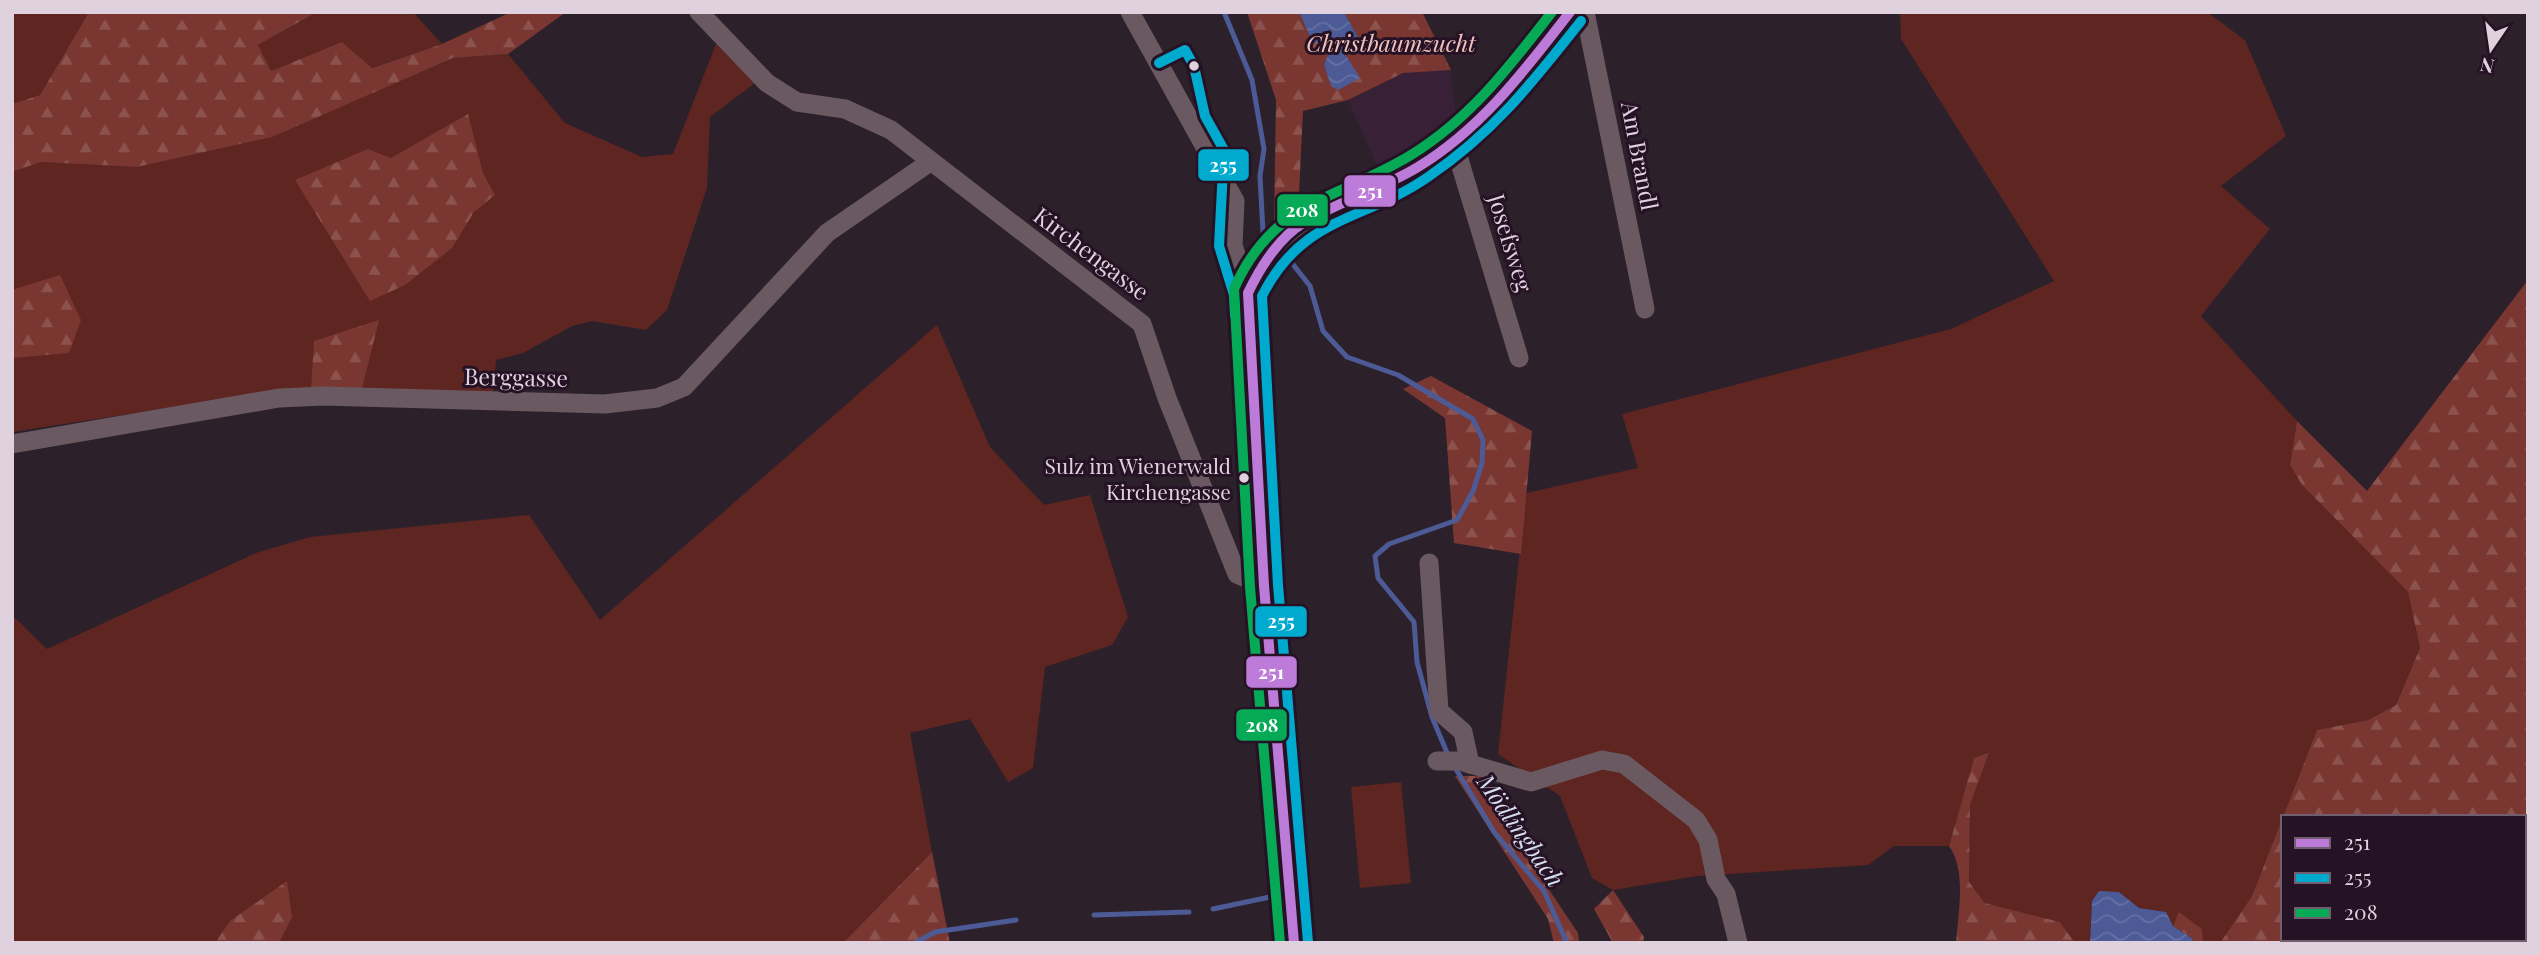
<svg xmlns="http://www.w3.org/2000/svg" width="2540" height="955" font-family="'Playfair Display',serif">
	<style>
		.built { fill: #382036 }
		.green { fill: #5e2521 }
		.forest { fill: url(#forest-firs); fill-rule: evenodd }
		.water { fill: url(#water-waves) }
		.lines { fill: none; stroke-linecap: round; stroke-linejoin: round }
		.stream { stroke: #4c5a96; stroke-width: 5 }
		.minor { stroke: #6b5961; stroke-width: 19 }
		.secondary { stroke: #6e5b63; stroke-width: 28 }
		.bus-1-casing { stroke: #261225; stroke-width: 16 }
		.bus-2-casing { stroke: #261225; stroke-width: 16 }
		.bus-3-casing { stroke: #261225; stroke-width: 16 }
		.bus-1 { stroke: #bd7bd9; stroke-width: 10 }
		.bus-2 { stroke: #00a9ce; stroke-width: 10 }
		.bus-3 { stroke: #06aa56; stroke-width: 10 }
		.bus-dot { fill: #dfd1de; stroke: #261225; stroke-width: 2.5 }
		.labels { text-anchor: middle; stroke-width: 6; stroke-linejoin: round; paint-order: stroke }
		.bus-label { font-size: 21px; fill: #dfd1de; stroke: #261225; text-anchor: end }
		.park-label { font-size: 23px; font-style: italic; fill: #f0c2bb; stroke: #261225 }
		.street-label { font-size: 23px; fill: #dfd1de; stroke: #261225 }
		.water-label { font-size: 24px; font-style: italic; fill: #d7ddf0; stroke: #261225 }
		.line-badge { stroke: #261225; stroke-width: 2.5 }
		.badge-label { font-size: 19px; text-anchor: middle; font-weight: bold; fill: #fff }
	</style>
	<defs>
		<pattern id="forest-firs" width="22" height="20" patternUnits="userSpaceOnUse" patternTransform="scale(1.75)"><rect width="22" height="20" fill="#7a3731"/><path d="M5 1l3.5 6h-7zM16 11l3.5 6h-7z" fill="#8c534e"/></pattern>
		<pattern id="water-waves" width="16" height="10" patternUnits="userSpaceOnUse" patternTransform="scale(1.75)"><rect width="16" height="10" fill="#4c5a96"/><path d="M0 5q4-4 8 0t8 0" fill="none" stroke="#6571a4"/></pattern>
	</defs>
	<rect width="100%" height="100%" fill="#2c212b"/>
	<!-- built -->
	<path class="built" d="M 1451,70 L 1456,121 L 1381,175 L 1348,100 L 1403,73 Z"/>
	<!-- green -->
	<g class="green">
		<path d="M 12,12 L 89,12 L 40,95 L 12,104 Z"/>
		<path d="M 317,12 L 413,12 L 442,44 L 371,68 L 342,42 L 271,71 L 258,45 Z"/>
		<path d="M 1900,12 L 2207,12 L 2245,40 L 2286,136 L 2221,186 L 2270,229 L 2201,316 L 2297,421 L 2290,465 L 2302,485 L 2408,592 L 2420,648 L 2396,705 L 2368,720 L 2317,730 L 2252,896 L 2220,943 L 2203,943 L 2202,929 L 2179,913 L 2173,926 L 2166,912 L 2139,908 L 2119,892 L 2092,900 L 2090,943 L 2075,943 L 2060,922 L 1985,903 L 1969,882 L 1970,805 L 1988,752 L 1974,758 L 1949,846 L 1894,846 L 1868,865 L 1697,876 L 1613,890 L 1592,878 L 1560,796 L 1498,754 L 1526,493 L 1638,468 L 1622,414 L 1951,329 L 2054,281 L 1901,39 Z"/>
		<path d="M 716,44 L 755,83 L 710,117 L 707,188 L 667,310 L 646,330 L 592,321 L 572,326 L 523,353 L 496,360 L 493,393 L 362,389 L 378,320 L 311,390 L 226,399 L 12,432 L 12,172 L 41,162 L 137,167 L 271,137 L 453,58 L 508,54 L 565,123 L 642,157 L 673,154 Z"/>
		<path d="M 937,325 L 990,447 L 1044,505 L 1090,495 L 1128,617 L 1112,645 L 1045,667 L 1033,768 L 1008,782 L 970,719 L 910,733 L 932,852 L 843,943 L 12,943 L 12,615 L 47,649 L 256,553 L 310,537 L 529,515 L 600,620 Z"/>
		<path d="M 1401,782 L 1411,883 L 1360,888 L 1351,787 Z"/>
	</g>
	<!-- forest -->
	<g class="forest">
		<path d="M 89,12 L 317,12 L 258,45 L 271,71 L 342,42 L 372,68 L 442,44 L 511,12 L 566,12 L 508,54 L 453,58 L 272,137 L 137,167 L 41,162 L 12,172 L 12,104 L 40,95 Z"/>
		<path d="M 1247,12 L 1299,12 L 1311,39 L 1330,52 L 1324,65 L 1331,85 L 1345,53 L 1359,39 L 1344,12 L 1422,12 L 1451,70 L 1403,73 L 1348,100 L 1303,111 L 1298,214 L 1274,223 L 1276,100 Z"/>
		<path d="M 468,114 L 483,173 L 495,195 L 474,212 L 452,248 L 405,285 L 370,301 L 295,180 L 368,149 L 391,158 Z"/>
		<path d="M 60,275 L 81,320 L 69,353 L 12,358 L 12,290 Z"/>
		<path d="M 2528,280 L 2528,943 L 2220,943 L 2252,896 L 2317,730 L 2368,720 L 2396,705 L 2420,648 L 2408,592 L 2302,485 L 2290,465 L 2297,421 L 2367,491 ZM 2283,817 L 2524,817 L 2524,939 L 2283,939 Z"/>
		<path d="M 379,320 L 362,389 L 311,390 L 314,341 Z"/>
		<path d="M 1431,376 L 1532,431 L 1521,554 L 1454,543 L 1445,418 L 1403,389 Z"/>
		<path d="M 1989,752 L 1970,805 L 1969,882 L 1985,903 L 2060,922 L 2075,943 L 1956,943 C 1958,915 1967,870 1949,846 L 1974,758 Z"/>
		<path d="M 1455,776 L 1480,776 L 1501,818 L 1578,933 L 1579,943 L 1554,943 L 1548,919 Z"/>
		<path d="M 932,852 L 950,943 L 843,943 Z"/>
		<path d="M 287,881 L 292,917 L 279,943 L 215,943 L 230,921 Z"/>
		<path d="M 1613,890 L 1644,937 L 1643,943 L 1613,943 L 1594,909 Z"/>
		<path d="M 2179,912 L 2202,929 L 2203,943 L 2192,943 L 2193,939 L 2173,926 Z"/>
	</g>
	<!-- water -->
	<g class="water">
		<path d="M 1299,12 L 1344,12 L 1359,39 L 1345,54 L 1360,78 L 1338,90 L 1331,86 L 1324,65 L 1329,52 L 1311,39 Z"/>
		<path d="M 2099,891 L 2119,892 L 2139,908 L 2166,912 L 2173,926 L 2193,939 L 2192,943 L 2090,943 L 2092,901 Z"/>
	</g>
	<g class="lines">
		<!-- stream -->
		<g class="stream">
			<path d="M 1224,12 L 1252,80 L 1264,149 L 1260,176 L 1263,232 L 1272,241"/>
			<path d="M 1284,253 L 1310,286 L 1323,331 L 1347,357 L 1398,375 L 1473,419 L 1483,440 L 1482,463 L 1473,491 L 1457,520 L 1389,544 L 1375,556 L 1378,578 L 1414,622 L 1417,662 L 1432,717 L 1448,755"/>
			<path d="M 1252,642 L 1261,736"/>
			<path d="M 1263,754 L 1266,789"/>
			<path d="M 1454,766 L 1494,832 L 1544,891 L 1567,943"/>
			<path d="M 1213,909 L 1270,897"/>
			<path d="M 1094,915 L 1189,912"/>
			<path d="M 915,943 L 935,932 L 1016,920"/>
		</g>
		<!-- minor -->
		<g class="minor">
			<path d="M 699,12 L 767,83 L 797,102 L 845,109 L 891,130 L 1142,324 L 1167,398 L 1237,574 L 1264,586"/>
			<path d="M 1130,12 L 1235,201 L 1233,245 L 1248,293"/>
			<path d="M 1585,12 L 1645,309"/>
			<path d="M 1454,143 L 1519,358"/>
			<path d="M 12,444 L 279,398 L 323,396 L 605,404 L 657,398 L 684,387 L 827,233 L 930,162"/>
			<path d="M 1429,563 L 1439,711 L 1463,732 L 1470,764"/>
			<path d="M 1437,761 L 1460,761 L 1531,782 L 1602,760 L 1624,764 L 1696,820 L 1708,840 L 1716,879 L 1726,894 L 1738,943"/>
		</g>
		<!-- secondary -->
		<path class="secondary" d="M 1294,943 L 1264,586 L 1248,293 L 1262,265 L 1301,224 L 1418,167 L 1476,124 L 1513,85 L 1570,12"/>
		<defs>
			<path id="bus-1" d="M 1294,943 L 1264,586 L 1248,293 C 1260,268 1279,238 1303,223 C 1340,201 1382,189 1418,167 C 1482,128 1525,70 1570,12"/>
			<g id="bus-2">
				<path d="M 1159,63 L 1185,50 L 1194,66 L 1205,116 L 1224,150 L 1219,246 L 1234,295 L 1235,315"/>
				<path d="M 1308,942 L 1278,585 L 1262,296 C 1303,215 1363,222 1428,177 C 1494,132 1532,83 1581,21"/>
			</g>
			<path id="bus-3" d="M 1280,943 L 1250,587 L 1234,289 C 1273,200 1337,200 1411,155 C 1470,119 1510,66 1552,12"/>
		</defs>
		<!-- bus-1 casing -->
		<use href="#bus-1" class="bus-1-casing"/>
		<!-- bus-2 casing -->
		<use href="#bus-2" class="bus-2-casing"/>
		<!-- bus-3 casing -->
		<use href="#bus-3" class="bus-3-casing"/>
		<!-- bus-1 -->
		<use href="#bus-1" class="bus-1"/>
		<!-- bus-2 -->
		<use href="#bus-2" class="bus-2"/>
		<!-- bus-3 -->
		<use href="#bus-3" class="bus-3"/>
	</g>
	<!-- markers -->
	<g class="bus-dot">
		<circle cx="1194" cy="66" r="6"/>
		<circle cx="1244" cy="478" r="6"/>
	</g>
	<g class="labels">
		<!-- bus labels -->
		<g class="bus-label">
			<text x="1231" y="474">Sulz im Wienerwald<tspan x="1231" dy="26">Kirchengasse</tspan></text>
		</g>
		<!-- park labels -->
		<g class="park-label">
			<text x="1391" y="52">Christbaumzucht</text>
		</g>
		<!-- street labels -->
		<g class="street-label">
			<text transform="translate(1639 156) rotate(79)" y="8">Am Brandl</text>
			<text transform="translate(1510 243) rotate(73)" y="8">Josefsweg</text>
			<text transform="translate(1091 254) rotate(37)" y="8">Kirchengasse</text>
			<text transform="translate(516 378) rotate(1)" y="8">Berggasse</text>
		</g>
		<!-- water labels -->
		<g class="water-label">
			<text transform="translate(1520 831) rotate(55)" y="8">Mödlingbach</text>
		</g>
	</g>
	<g class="line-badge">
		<rect x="1197" y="148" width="53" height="34" rx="7" fill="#00a9ce"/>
		<rect x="1343" y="174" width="54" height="34" rx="7" fill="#bd7bd9"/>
		<rect x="1276" y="193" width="53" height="34" rx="7" fill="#06aa56"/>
		<rect x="1254" y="605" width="54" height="33" rx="7" fill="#00a9ce"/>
		<rect x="1245" y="655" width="53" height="34" rx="7" fill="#bd7bd9"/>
		<rect x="1235" y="708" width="53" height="34" rx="7" fill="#06aa56"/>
	</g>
	<g class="badge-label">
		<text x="1223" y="172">255</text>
		<text x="1370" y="198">251</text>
		<text x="1302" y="217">208</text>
		<text x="1281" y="628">255</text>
		<text x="1271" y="679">251</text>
		<text x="1262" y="732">208</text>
	</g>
	<!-- border -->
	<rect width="2540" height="955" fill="none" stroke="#dfd1de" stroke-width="28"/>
	<!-- legend -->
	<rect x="2281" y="815" width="245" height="126" fill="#261225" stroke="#705e6f" stroke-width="2"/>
	<rect x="2295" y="838" width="35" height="10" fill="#bd7bd9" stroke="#705e6f" stroke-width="2"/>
	<text x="2344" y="850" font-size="21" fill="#dfd1de">251</text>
	<rect x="2295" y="873" width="35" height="10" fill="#00a9ce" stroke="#705e6f" stroke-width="2"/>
	<text x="2344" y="885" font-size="21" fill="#dfd1de">255</text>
	<rect x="2295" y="908" width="35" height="10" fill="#06aa56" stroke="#705e6f" stroke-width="2"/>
	<text x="2344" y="920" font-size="21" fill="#dfd1de">208</text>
	<!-- north arrow -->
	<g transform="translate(2491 49) rotate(193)" stroke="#261225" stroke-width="5" paint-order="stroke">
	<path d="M0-5L12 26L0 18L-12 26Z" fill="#dfd1de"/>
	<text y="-10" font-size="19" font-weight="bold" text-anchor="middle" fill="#dfd1de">N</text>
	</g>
</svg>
